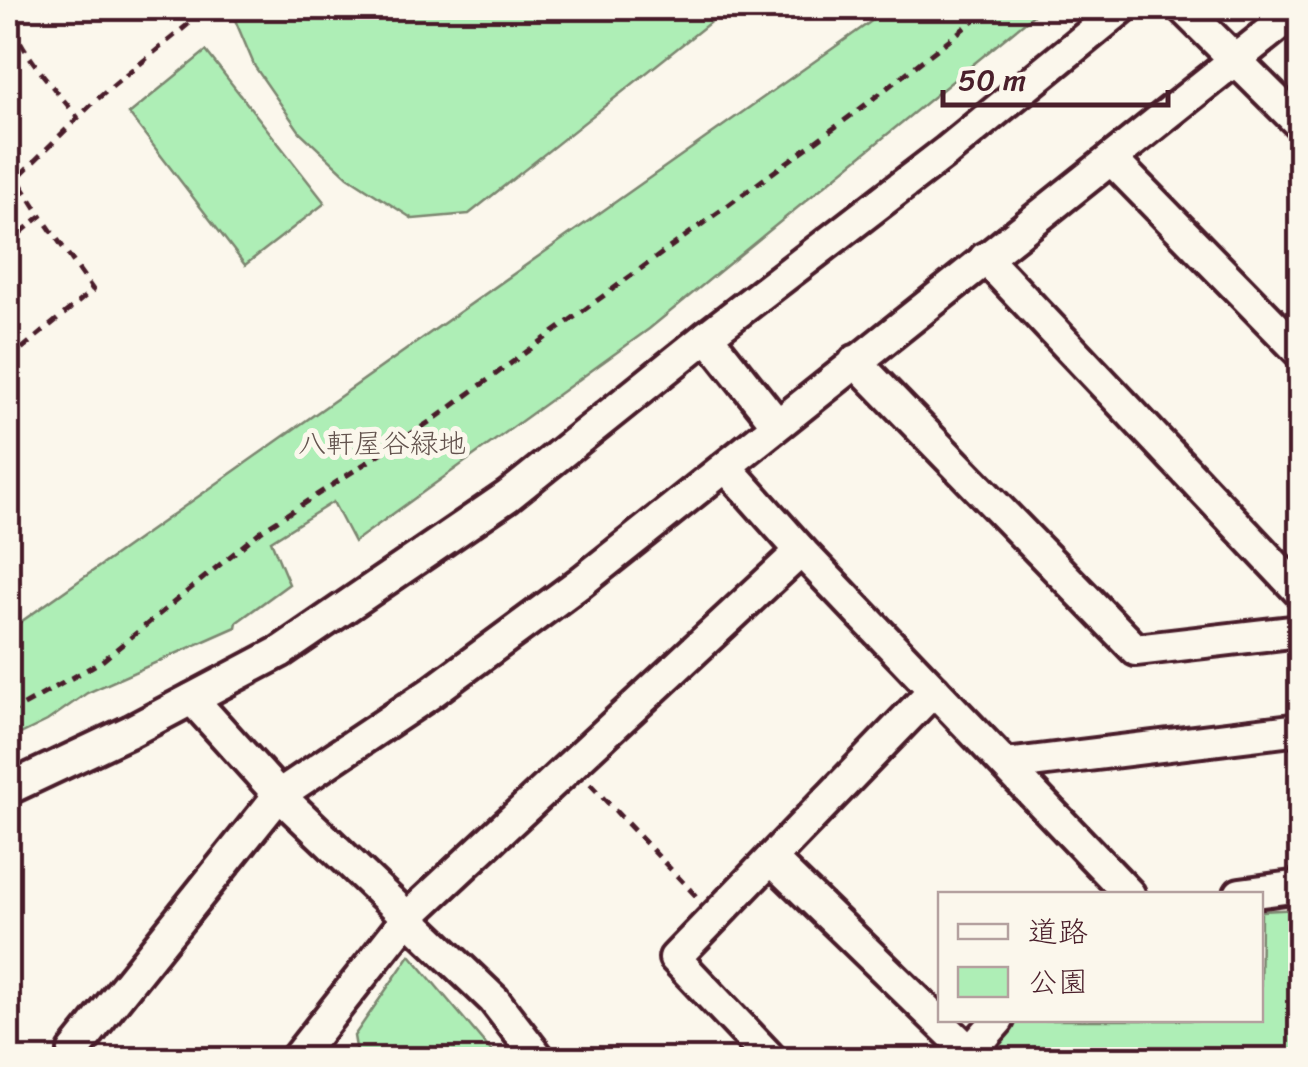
<svg xmlns="http://www.w3.org/2000/svg" width="1308" height="1067" font-family="Sriracha,'Klee One',sans-serif">
	<style>
		.green { fill: #aeeeb6; stroke: #7c8670; stroke-width: 2.5 }
		.lines { fill: none; stroke-linecap: round; stroke-linejoin: round }
		.minor-casing { stroke: #4a1f2b; stroke-width: 38 }
		.path { stroke: #4a1f2b; stroke-width: 5; stroke-dasharray: 10 8; stroke-linecap: butt }
		.minor { stroke: #fbf7ec; stroke-width: 30 }
		.labels { text-anchor: middle; stroke-width: 10; stroke-linejoin: round; paint-order: stroke }
		.park-label { font-size: 28px; fill: #63534e; stroke: #fbf7ec }
	</style>
	<rect width="100%" height="100%" fill="#fbf7ec"/>
	<filter id="ink" filterUnits="userSpaceOnUse"><feTurbulence type="fractalNoise" baseFrequency=".01" numOctaves="2"/><feDisplacementMap in="SourceGraphic" scale="20" xChannelSelector="R" yChannelSelector="G"/><feConvolveMatrix kernelMatrix="1 2 1 2 8 2 1 2 1" color-interpolation-filters="sRGB"/></filter>
	<g filter="url(#ink)">
		<!-- green -->
		<g class="green">
			<path d="M 230,8 L 728,8 L 469,214 L 413,219 L 348,177 L 300,132 L 255,67 Z"/>
			<path d="M 890,8 L 1042,8 L 649,329 L 354,542 L 333,502 L 271,541 L 289,584 L 237,622 L 236,627 L 87,693 L 47,721 L 8,740 L 8,631 Z"/>
			<path d="M 206,51 L 325,203 L 245,265 L 129,114 Z"/>
			<path d="M 1300,909 L 1300,1059 L 997,1060 L 1000,1039 L 1020,1020 L 1260,1020 L 1261,911 Z"/>
			<path d="M 410,955 L 498,1059 L 358,1059 L 354,1036 Z"/>
		</g>
		<g class="lines">
			<defs>
				<g id="minor">
					<path d="M 1183,8 L 1300,124"/>
					<path d="M 1111,159 L 1300,352"/>
					<path d="M 985,258 L 1300,592"/>
					<path d="M 707,336 L 777,424"/>
					<path d="M 855,361 L 1136,650 L 1300,631"/>
					<path d="M 726,467 L 801,551 L 1129,894"/>
					<path d="M 192,699 L 279,795 L 494,1000 L 540,1060"/>
					<path d="M 1006,765 L 1300,729"/>
					<path d="M 8,789 L 131,731 L 280,652 L 508,496 L 707,336 L 947,151 L 1122,8"/>
					<path d="M 771,859 L 970,1052"/>
					<path d="M 1240,894 L 1300,886"/>
					<path d="M 75,1060 L 74,1051 L 279,795 L 431,693 L 581,582 L 1300,8"/>
					<path d="M 295,1060 L 408,917 L 801,551"/>
					<path d="M 772,1060 L 675,958 L 934,690"/>
					<path d="M 969,1060 L 970,1052 L 998,1020"/>
				</g>
			</defs>
			<!-- minor casing -->
			<use href="#minor" class="minor-casing"/>
			<!-- path -->
			<g class="path">
				<path d="M 11,8 C 6,38 59,93 78,118"/>
				<path d="M 8,173 L 17,178 L 41,216 L 8,243"/>
				<path d="M 8,187 L 96,100 L 208,8"/>
				<path d="M 8,360 L 93,290 L 41,216"/>
				<path d="M 8,714 L 102,661 L 261,531 L 437,417 L 856,112 L 990,8"/>
				<path d="M 590,784 L 696,896"/>
			</g>
			<!-- minor -->
			<use href="#minor" class="minor"/>
		</g>
	</g>
	<g class="labels">
		<!-- park labels -->
		<g class="park-label">
			<text x="382" y="453">八軒屋谷緑地</text>
		</g>
	</g>
	<!-- margin -->
	<rect width="1308" height="1067" fill="none" stroke="#fbf7ec" stroke-width="40"/>
	<rect x="20" y="20" width="1268" height="1027" fill="none" stroke="#4a1f2b" stroke-width="4" filter="url(#ink)"/>
	<!-- legend -->
	<rect x="938" y="892" width="325" height="130" fill="#fbf7ec" stroke="#b4a19f" stroke-width="2.5"/>
	<rect x="958" y="924" width="50" height="15" fill="#fbf7ec" stroke="#b4a19f" stroke-width="2.5"/>
	<text x="1028" y="942" font-size="30" fill="#4a1f2b">道路</text>
	<rect x="958" y="967" width="50" height="30" fill="#aeeeb6" stroke="#b4a19f" stroke-width="2.5"/>
	<text x="1028" y="992" font-size="30" fill="#4a1f2b">公園</text>
	<!-- scale -->
	<path d="M943 90v15h225v-15" fill="none" stroke="#4a1f2b" stroke-width="5"/>
	<text x="958" y="90" font-size="30" fill="#4a1f2b" stroke="#fbf7ec" stroke-width="8" paint-order="stroke">50 m</text>
</svg>
